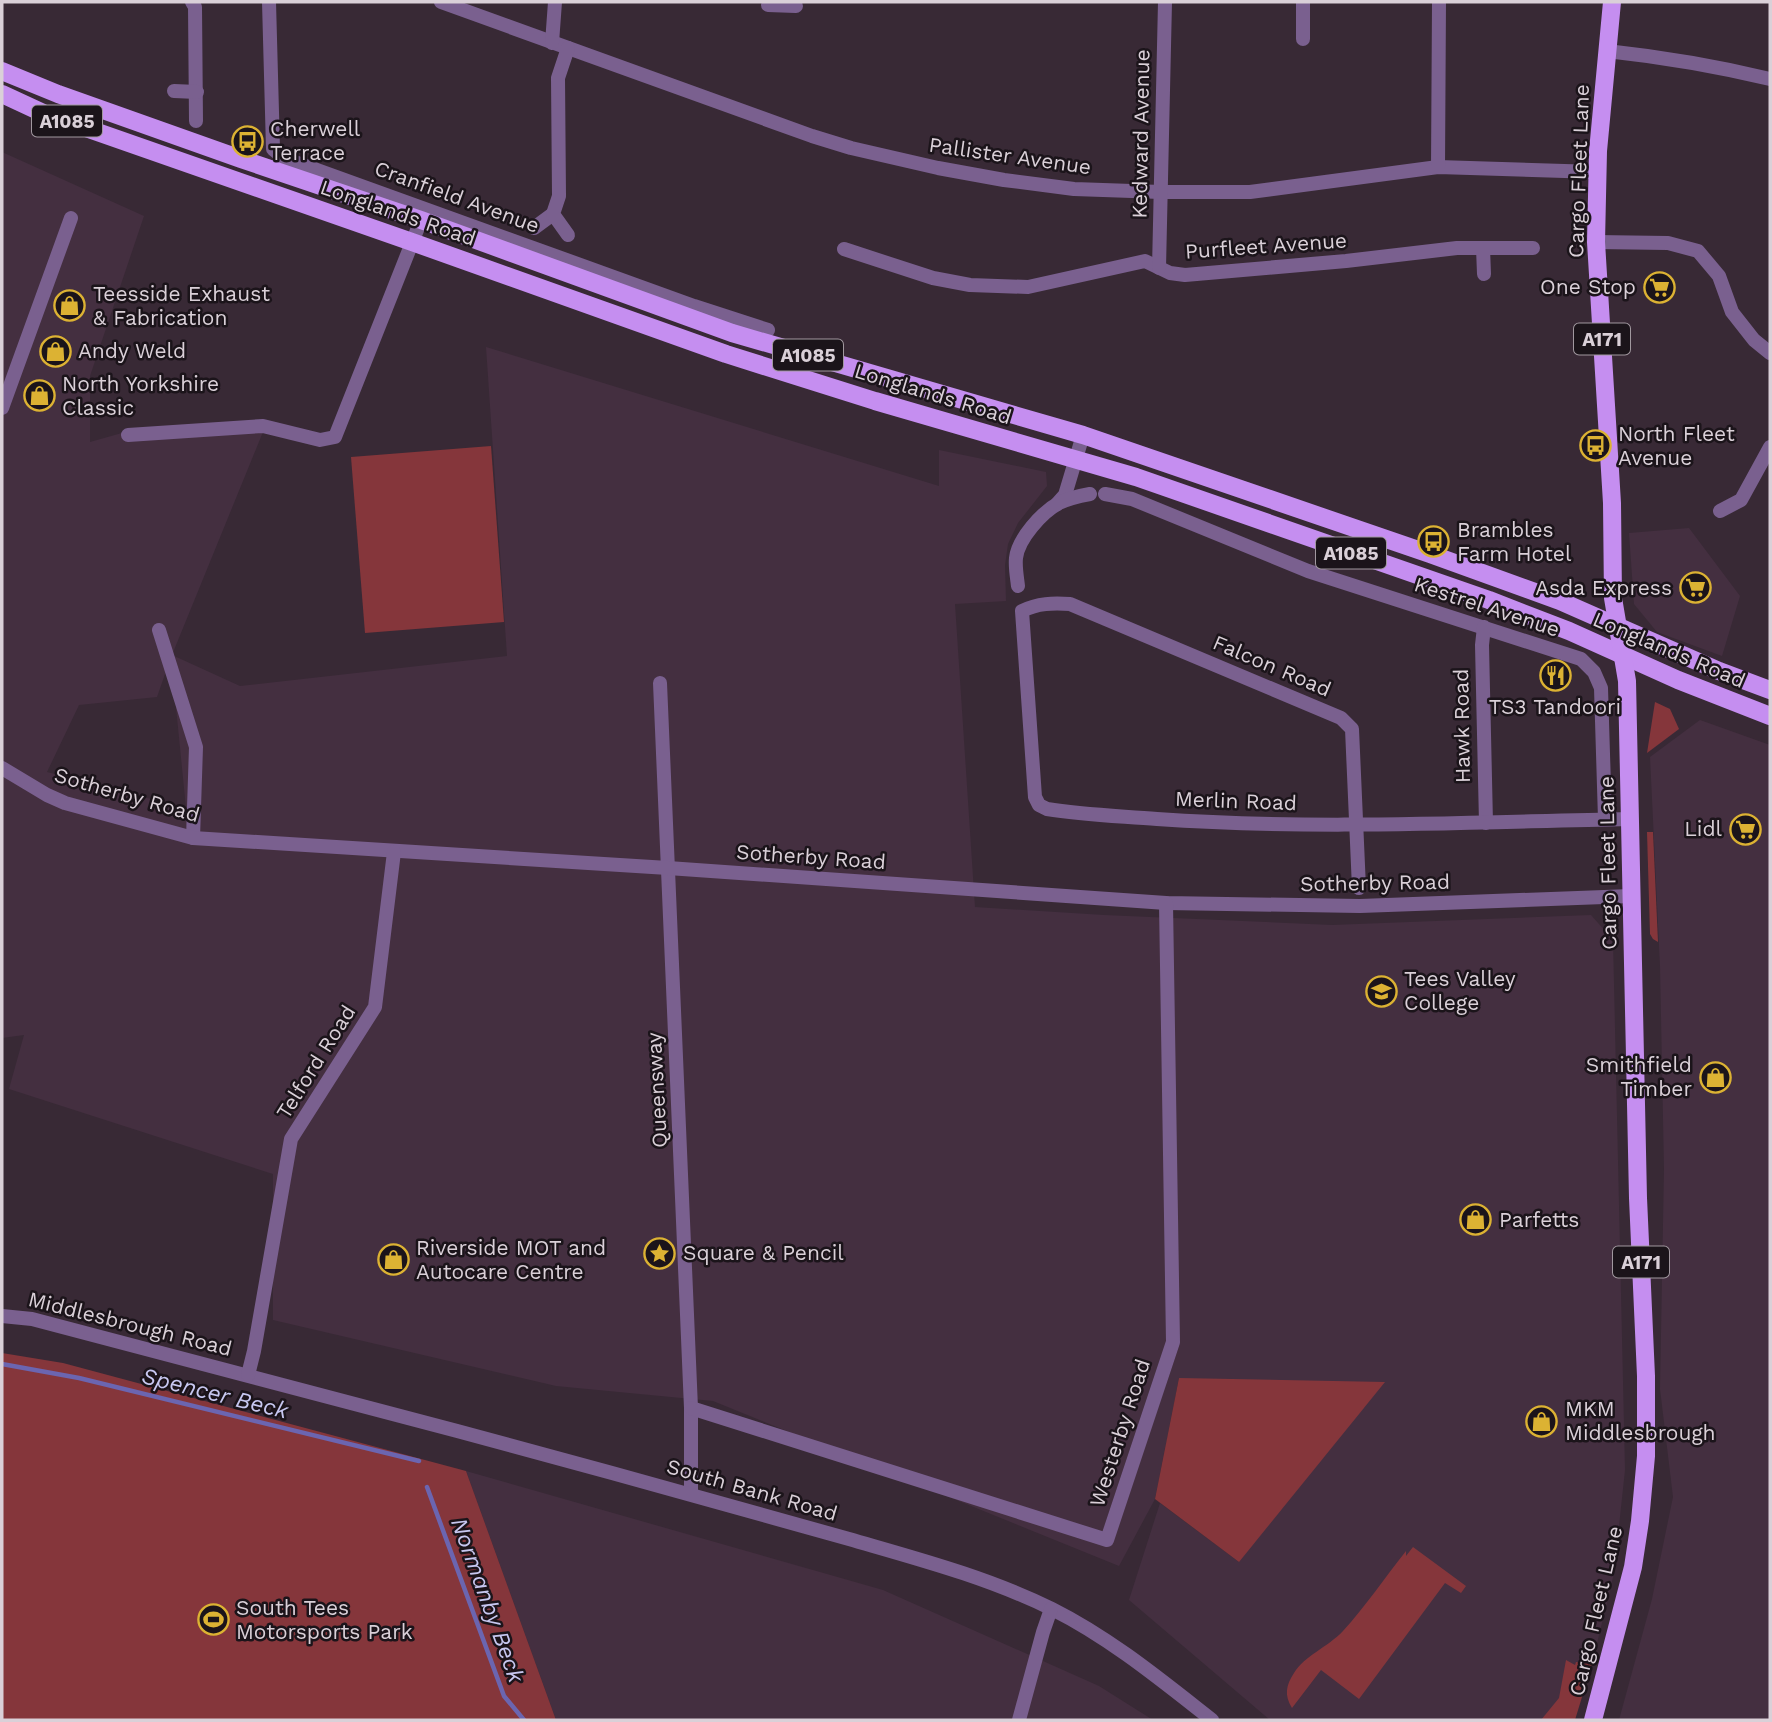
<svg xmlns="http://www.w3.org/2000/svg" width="1772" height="1722" font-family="'Work Sans',sans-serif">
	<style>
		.built { fill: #442f40; fill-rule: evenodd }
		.green { fill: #85363b }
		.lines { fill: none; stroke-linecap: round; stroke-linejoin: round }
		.stream { stroke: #6b65b0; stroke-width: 4.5 }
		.minor { stroke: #7a608f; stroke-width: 14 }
		.major { stroke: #c58ef0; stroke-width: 18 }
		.labels { text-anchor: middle; stroke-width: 5; stroke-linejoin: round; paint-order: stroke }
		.shield { fill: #1b141a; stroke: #a1989f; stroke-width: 2 }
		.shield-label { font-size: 19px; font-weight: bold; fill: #dad0d8 }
		.poi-label { font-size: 21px; fill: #dad0d8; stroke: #1b141a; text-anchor: start }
		.street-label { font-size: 21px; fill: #dad0d8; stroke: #1b141a }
		.water-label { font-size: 23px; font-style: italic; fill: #c7c7f0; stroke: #1b141a }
	</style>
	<rect width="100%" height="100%" fill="#382935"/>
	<!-- built -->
	<g class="built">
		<path d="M 2,152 L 144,216 L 90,376 L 90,442 L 129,431 L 265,427 L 172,655 L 240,686 L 507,656 L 486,347 L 939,486 L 939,450 L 1046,472 L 1047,486 L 1018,523 L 1008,544 L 1005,565 L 1006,601 L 955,604 L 975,907 L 1104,915 L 1332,925 L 1591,915 L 1613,940 L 1625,1470 L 1614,1573 L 1592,1664 L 1576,1663 L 1559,1720 L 1270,1720 L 1129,1600 L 1160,1503 L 1239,1562 L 1179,1378 L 1155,1499 L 1119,1566 L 713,1401 L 556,1386 L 273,1320 L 273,1174 L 9,1089 L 24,1035 L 2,1038 ZM 171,657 L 186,808 L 47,772 L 79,705 L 157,697 Z"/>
		<path d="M 1689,528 L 1740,596 L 1722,656 L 1657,632 L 1634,604 L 1629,533 Z"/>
		<path d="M 1700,720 L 1770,745 L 1770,1720 L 1619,1720 L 1652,1599 L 1673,1497 L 1660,1389 L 1664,1169 L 1660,966 L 1650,757 Z"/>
		<path d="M 466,1471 L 883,1590 L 1099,1686 L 1153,1720 L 556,1720 Z"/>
	</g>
	<!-- green -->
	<g class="green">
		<path d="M 491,446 L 504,622 L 365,633 L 351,457 Z"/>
		<path d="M 1655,702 L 1670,709 L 1679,729 L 1647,753 Z"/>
		<path d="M 1647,832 L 1653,832 L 1658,942 L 1653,939 L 1650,934 Z"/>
		<path d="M 2,1353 L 63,1363 L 466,1471 L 556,1720 L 2,1720 Z"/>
		<path d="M 1179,1378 L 1385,1382 L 1239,1562 L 1155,1499 Z"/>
		<path d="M 1413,1547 L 1466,1586 L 1461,1593 L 1445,1583 L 1359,1699 L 1321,1670 L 1292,1708 C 1284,1695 1286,1685 1294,1673 C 1304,1656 1328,1647 1343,1631 C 1366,1606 1385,1577 1406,1551 L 1406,1556 Z"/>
		<path d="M 1566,1660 L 1575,1665 L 1576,1662 L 1592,1664 L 1575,1720 L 1541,1720 L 1559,1698 Z"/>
	</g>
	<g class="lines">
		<!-- stream -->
		<g class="stream">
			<path d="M 2,1364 L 79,1378 L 419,1461"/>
			<path d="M 427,1487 L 504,1696 L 524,1720"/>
		</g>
		<!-- minor -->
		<g class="minor">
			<path d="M 192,2 L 195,7 L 196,121"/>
			<path d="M 269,2 L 273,149 L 284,158 L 694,306 L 768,330"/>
			<path d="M 441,2 L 812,136 L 851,148 L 938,168 L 1004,180 L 1074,189 L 1161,192 L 1250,192 L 1438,167 L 1597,172"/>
			<path d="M 768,5 L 796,6"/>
			<path d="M 1303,39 L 1303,2"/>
			<path d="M 552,43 L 555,2"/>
			<path d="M 1607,51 C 1662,57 1716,66 1770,79"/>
			<path d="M 174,91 L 197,92"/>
			<path d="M 1438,167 L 1439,2"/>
			<path d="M 534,228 L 553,214"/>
			<path d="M 568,235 L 553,214 L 559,196 L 558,78 L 568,48"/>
			<path d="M 1596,242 L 1668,243 L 1698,251 L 1719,276 L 1732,312 L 1754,340 L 1770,353"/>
			<path d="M 1483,248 L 1484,274"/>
			<path d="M 844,249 L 933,278 L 970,285 L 1028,287 L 1145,261 L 1170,273 L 1185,275 L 1346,261 L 1457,248 L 1533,248"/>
			<path d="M 1159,268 L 1165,2"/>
			<path d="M 2,408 L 71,218"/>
			<path d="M 128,435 L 263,426 L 320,440 L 335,437 L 421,220"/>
			<path d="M 1105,494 L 1132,499 L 1308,571 L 1581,659 L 1594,672 L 1601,688 L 1605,819"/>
			<path d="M 1057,504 L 1065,495 L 1083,435"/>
			<path d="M 1720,511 L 1741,500 L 1770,447"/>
			<path d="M 1018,586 C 1017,577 1015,567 1016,558 C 1018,539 1042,512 1059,503 C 1069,498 1079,496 1090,494"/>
			<path d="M 1484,627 L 1482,645 L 1486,823"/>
			<path d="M 159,630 L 196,747 L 193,838"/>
			<path d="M 660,683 L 691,1408 L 691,1494"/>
			<path d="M 2,768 L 47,795 L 65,803 L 193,838 L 668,868 L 1166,903 L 1360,906 L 1631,896"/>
			<path d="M 1359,888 L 1352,729 L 1341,718 L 1070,604 C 1053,603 1038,603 1022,611 L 1035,797 L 1039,805 L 1047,809 C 1083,815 1121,816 1157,819 C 1315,830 1472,822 1629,819"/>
			<path d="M 2,1316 L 32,1319 C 225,1369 419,1420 612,1473 C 691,1495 770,1517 849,1539 C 918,1559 987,1577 1052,1609 C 1110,1638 1161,1680 1212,1720"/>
			<path d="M 248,1375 L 254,1351 L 291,1139 L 375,1007 L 394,852"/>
			<path d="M 691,1408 L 1107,1540 L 1173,1342 L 1166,903"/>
			<path d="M 1019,1720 L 1043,1632 L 1051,1609"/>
		</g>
		<!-- major -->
		<g class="major">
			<path d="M 2,71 L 58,94 L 241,159 L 421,220 L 732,333 L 1083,435 L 1430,554 L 1560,601 L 1719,671 L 1770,690"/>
			<path d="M 2,94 L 43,113 L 412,242 L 726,354 L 875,401 L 1136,477 L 1489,600 L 1569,631 L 1678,680 L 1770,716"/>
			<path d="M 1593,1720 L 1633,1567 L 1640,1521 L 1646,1456 L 1646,1376 L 1638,1198 L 1627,681 L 1613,598 L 1612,503 L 1596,242 L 1598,151 L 1612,2"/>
		</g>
	</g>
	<!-- icons -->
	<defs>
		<symbol id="bus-ring" viewBox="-11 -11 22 22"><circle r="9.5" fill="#1b141a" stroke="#dcb233" stroke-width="1.5"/><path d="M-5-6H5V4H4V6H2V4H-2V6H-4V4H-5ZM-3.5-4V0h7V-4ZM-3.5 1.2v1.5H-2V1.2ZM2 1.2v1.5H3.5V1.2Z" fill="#dcb233"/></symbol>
		<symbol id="supermarket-ring" viewBox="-11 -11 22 22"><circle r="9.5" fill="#1b141a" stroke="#dcb233" stroke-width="1.5"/><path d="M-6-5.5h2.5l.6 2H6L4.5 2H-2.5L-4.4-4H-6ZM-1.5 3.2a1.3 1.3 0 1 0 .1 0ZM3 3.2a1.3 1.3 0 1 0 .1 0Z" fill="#dcb233"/></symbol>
		<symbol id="shop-ring" viewBox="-11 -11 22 22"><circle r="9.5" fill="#1b141a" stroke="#dcb233" stroke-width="1.5"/><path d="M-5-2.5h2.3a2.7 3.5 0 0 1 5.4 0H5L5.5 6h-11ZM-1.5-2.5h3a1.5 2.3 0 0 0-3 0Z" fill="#dcb233"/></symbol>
		<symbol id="restaurant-ring" viewBox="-11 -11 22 22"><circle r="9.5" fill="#1b141a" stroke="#dcb233" stroke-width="1.5"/><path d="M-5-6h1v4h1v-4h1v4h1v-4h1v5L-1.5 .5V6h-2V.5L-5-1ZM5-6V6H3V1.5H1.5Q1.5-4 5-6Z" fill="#dcb233"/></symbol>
		<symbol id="school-ring" viewBox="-11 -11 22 22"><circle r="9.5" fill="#1b141a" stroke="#dcb233" stroke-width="1.5"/><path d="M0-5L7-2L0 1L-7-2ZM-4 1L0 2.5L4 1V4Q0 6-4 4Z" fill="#dcb233"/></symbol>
		<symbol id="sight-ring" viewBox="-11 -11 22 22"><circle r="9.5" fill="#1b141a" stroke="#dcb233" stroke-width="1.5"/><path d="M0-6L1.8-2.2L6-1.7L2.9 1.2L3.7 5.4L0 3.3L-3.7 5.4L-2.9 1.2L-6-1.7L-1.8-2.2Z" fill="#dcb233"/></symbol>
		<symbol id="stadium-ring" viewBox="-11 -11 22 22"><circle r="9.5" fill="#1b141a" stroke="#dcb233" stroke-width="1.5"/><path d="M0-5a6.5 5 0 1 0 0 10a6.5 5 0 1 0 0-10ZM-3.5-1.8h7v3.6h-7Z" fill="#dcb233"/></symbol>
	</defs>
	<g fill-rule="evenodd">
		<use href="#bus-ring" x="230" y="124" width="35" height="35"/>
		<use href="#supermarket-ring" x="1642" y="270" width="35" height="35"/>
		<use href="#shop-ring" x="52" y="288" width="35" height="35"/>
		<use href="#shop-ring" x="38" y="334" width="35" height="35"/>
		<use href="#shop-ring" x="22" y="378" width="35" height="35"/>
		<use href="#bus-ring" x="1578" y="428" width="35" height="35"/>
		<use href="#bus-ring" x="1416" y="524" width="35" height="35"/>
		<use href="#supermarket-ring" x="1678" y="570" width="35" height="35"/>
		<use href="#restaurant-ring" x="1538" y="658" width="35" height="35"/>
		<use href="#supermarket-ring" x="1728" y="812" width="35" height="35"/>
		<use href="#school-ring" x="1364" y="974" width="35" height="35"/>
		<use href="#shop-ring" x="1698" y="1060" width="35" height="35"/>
		<use href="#shop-ring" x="1458" y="1202" width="35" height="35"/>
		<use href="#sight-ring" x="642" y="1236" width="35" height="35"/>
		<use href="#shop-ring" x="376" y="1242" width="35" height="35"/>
		<use href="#shop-ring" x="1524" y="1404" width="35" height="35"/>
		<use href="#stadium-ring" x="196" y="1602" width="35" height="35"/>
	</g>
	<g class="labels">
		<!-- shield labels -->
		<g class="shield">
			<rect x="32" y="105.5" width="70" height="31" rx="5"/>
			<rect x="1574" y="323.5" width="56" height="31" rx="5"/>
			<rect x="773" y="339.5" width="70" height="31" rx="5"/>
			<rect x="1316" y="537.5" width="70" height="31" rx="5"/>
			<rect x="1613" y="1246.5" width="56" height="31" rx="5"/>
		</g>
		<g class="shield-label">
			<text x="67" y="128">A1085</text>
			<text x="1602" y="346">A171</text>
			<text x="808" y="362">A1085</text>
			<text x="1351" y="560">A1085</text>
			<text x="1641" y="1269">A171</text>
		</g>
		<!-- poi labels -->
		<g class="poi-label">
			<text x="270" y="136">Cherwell<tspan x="270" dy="24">Terrace</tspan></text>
			<text x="1636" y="294" text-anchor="end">One Stop</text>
			<text x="93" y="301">Teesside Exhaust<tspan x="93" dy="24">&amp; Fabrication</tspan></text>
			<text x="78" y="358">Andy Weld</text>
			<text x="62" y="391">North Yorkshire<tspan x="62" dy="24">Classic</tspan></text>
			<text x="1618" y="441">North Fleet<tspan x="1618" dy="24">Avenue</tspan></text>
			<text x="1457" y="537">Brambles<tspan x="1457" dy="24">Farm Hotel</tspan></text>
			<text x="1672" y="595" text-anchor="end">Asda Express</text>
			<text x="1555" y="714" text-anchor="middle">TS3 Tandoori</text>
			<text x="1722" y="836" text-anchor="end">Lidl</text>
			<text x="1404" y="986">Tees Valley<tspan x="1404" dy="24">College</tspan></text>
			<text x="1692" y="1072" text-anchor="end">Smithfield<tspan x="1692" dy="24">Timber</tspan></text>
			<text x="1499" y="1227">Parfetts</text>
			<text x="416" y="1255">Riverside MOT and<tspan x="416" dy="24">Autocare Centre</tspan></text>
			<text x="683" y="1260">Square &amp; Pencil</text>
			<text x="1565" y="1416">MKM<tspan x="1565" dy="24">Middlesbrough</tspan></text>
			<text x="236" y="1615">South Tees<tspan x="236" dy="24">Motorsports Park</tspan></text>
		</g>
		<!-- street labels -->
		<g class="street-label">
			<text transform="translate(1141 134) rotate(-89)" y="7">Kedward Avenue</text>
			<text transform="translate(1010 156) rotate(8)" y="7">Pallister Avenue</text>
			<text transform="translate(1579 171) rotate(-88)" y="7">Cargo Fleet Lane</text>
			<text transform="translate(457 197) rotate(20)" y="7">Cranfield Avenue</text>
			<text transform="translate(398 213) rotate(19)" y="7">Longlands Road</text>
			<text transform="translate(1266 246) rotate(-4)" y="7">Purfleet Avenue</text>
			<text transform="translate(933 394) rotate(17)" y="7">Longlands Road</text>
			<text transform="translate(1487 607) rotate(18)" y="7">Kestrel Avenue</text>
			<text transform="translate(1669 650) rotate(23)" y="7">Longlands Road</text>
			<text transform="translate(1272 666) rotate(23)" y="7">Falcon Road</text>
			<text transform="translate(1462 726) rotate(-91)" y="7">Hawk Road</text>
			<text transform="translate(127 795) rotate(16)" y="7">Sotherby Road</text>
			<text transform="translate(1236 801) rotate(2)" y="7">Merlin Road</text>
			<text transform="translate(811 857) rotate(4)" y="7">Sotherby Road</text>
			<text transform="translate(1608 863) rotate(-91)" y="7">Cargo Fleet Lane</text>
			<text transform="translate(1375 883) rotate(-1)" y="7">Sotherby Road</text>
			<text transform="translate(316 1062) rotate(-58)" y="7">Telford Road</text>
			<text transform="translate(657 1090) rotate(-93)" y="7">Queensway</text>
			<text transform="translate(130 1324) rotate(14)" y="7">Middlesbrough Road</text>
			<text transform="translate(1120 1433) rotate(-72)" y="7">Westerby Road</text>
			<text transform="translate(752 1490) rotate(16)" y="7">South Bank Road</text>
			<text transform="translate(1596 1611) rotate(-77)" y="7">Cargo Fleet Lane</text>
		</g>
		<!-- water labels -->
		<g class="water-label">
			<text transform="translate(215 1393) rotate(14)" y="8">Spencer Beck</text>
			<text transform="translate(488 1600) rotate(70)" y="8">Normanby Beck</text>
		</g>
	</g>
	<!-- border -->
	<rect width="1772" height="1722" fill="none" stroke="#dad0d8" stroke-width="7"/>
</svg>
